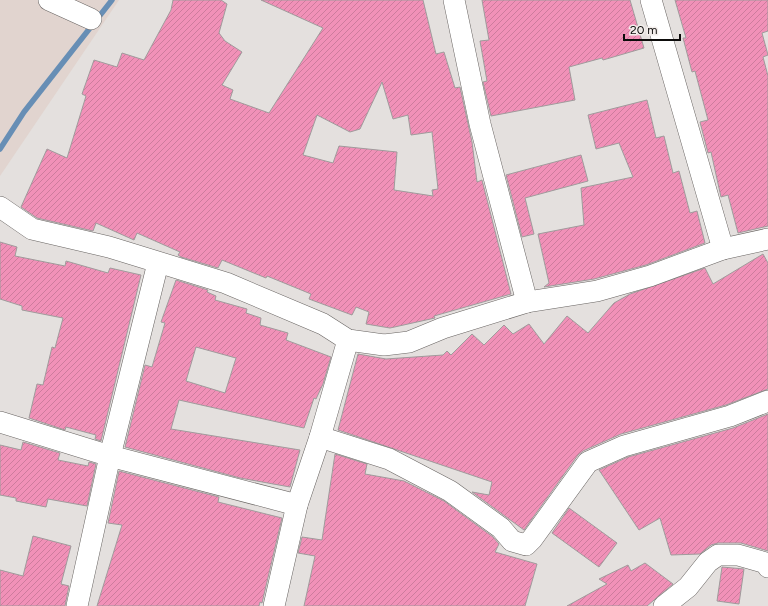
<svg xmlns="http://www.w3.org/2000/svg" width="768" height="606" viewBox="0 0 768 606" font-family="Figtree,sans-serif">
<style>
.built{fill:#e1d4cf}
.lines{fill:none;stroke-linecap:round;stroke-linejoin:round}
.stream{stroke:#678eb5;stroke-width:5.5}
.building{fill:url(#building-hatch);stroke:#a09b9c;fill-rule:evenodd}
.street-casing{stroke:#686462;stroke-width:22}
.street{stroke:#fff;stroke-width:21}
</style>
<defs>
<pattern id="building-hatch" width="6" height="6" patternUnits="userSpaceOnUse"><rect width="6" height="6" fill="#f191b8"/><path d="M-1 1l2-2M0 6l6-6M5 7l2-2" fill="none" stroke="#cd7c9d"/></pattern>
</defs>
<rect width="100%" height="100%" fill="#e4e0de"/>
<polygon class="built" points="0,0 119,0 0,176"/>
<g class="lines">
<polyline class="stream" points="0,149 24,112 112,0"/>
</g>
<g class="building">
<path d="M173,0H221L227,4L219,33L225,41L242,52L222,85L233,90L230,99L269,113L323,28L261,0H423L436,54L444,52L455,88L460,87L472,142L477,182L482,180L511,294L434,316L435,318L390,328L366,324L369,312L356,307L352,315L309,299L311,294L267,276L266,278L222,260L218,268L181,257L178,255L180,252L137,233L134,240L96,223L93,231L37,218L21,207L47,149L67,158L86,96L82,94L94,60L117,67L122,53L144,60L171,10ZM382,82L393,119L408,115L411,135L432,132L438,189L432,190L433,196L394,190L397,152L339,146L333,163L303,155L317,115L350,132L360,129Z"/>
<polygon points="482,0 630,0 644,48 603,60 602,58 569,67 575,100 491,116 483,82 487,81 480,41 489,40"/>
<polygon points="675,0 768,0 768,31 762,33 768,55 763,57 768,76 768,226 738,233 728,195 721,197 711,152 708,153 700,122 708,120 695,71 692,72 683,38 686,38"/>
<polygon points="647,100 656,138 664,136 673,173 679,171 690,213 697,211 705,243 646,265 594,279 544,287 549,283 538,234 584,225 581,188 633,177 619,143 596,149 588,115"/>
<polygon points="581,155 588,181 525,198 534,234 522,237 506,175"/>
<polygon points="0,242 17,247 15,256 65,266 66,261 108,273 110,268 141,275 101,441 95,439 96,435 66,427 65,430 29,418 37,384 43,385 52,347 55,348 63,318 22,310 22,306 0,299"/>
<polygon points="763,254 768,263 768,389 726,405 621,434 583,451 578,455 524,530 472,492 489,495 492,482 338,430 358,354 386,359 443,355 447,351 451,355 472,334 484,345 504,325 513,334 529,324 544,344 567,316 588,333 614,303 630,294 705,268 713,284"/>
<path d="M176,280L208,290L207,292L216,296L215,300L247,309L246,313L261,318L260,325L288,333L286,340L331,357L323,384L316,399L314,398L304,428L179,400L171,429L300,450L290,487L240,478L125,447L145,365L152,367L165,323L161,322ZM196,347L236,358L225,393L186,381Z"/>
<polygon points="768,414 768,551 741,543 718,543 711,545 700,554 671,555 660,518 639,530 599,470 628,457 733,428"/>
<polygon points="23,442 60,453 58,460 88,466 89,462 96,464 87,506 48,499 46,507 16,501 16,498 0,495 0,445 21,450"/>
<polygon points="335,454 367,464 365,474 404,481 444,501 493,537 499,544 495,552 537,564 525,606 304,606 315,556 298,553 302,537 322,540"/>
<polygon points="119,471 219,497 218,502 282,518 262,603 260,602 259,606 97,606 122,525 108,523"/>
<polygon points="569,508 617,543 599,567 552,533"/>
<polygon points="33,536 71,546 61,584 69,586 65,606 0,606 0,570 23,576"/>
<polygon points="645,563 673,584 647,606 567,606 607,584 599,579 628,565 631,571"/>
<polygon points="722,567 744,569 739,604 717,601"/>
</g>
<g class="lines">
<g class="street-casing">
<g id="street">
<polyline points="49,0 91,19"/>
<polyline points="454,0 480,124 527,302"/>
<polyline points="651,0 723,249"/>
<polyline points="0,207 32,229 109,247 226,283 323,324 348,340 384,345 409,342 443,328 527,302 597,291 650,276 723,249 768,239"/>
<polyline points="0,422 110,456 297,505"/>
<polyline points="320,437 389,459 450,491 501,528 512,541 526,545 532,539 588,462 624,446 730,416 768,401"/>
<polyline points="77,606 110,456 158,263"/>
<polyline points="274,606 297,505 320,437 348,340"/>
<polyline points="664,606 688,587 708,562 718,555 738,555 766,563 768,567"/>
</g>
</g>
<use href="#street" class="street"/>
</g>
<path d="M624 34v6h56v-6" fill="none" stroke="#0d0c0b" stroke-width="2"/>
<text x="630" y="34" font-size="12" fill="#0d0c0b" stroke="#f2edeb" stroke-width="3" paint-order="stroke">20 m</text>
</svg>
